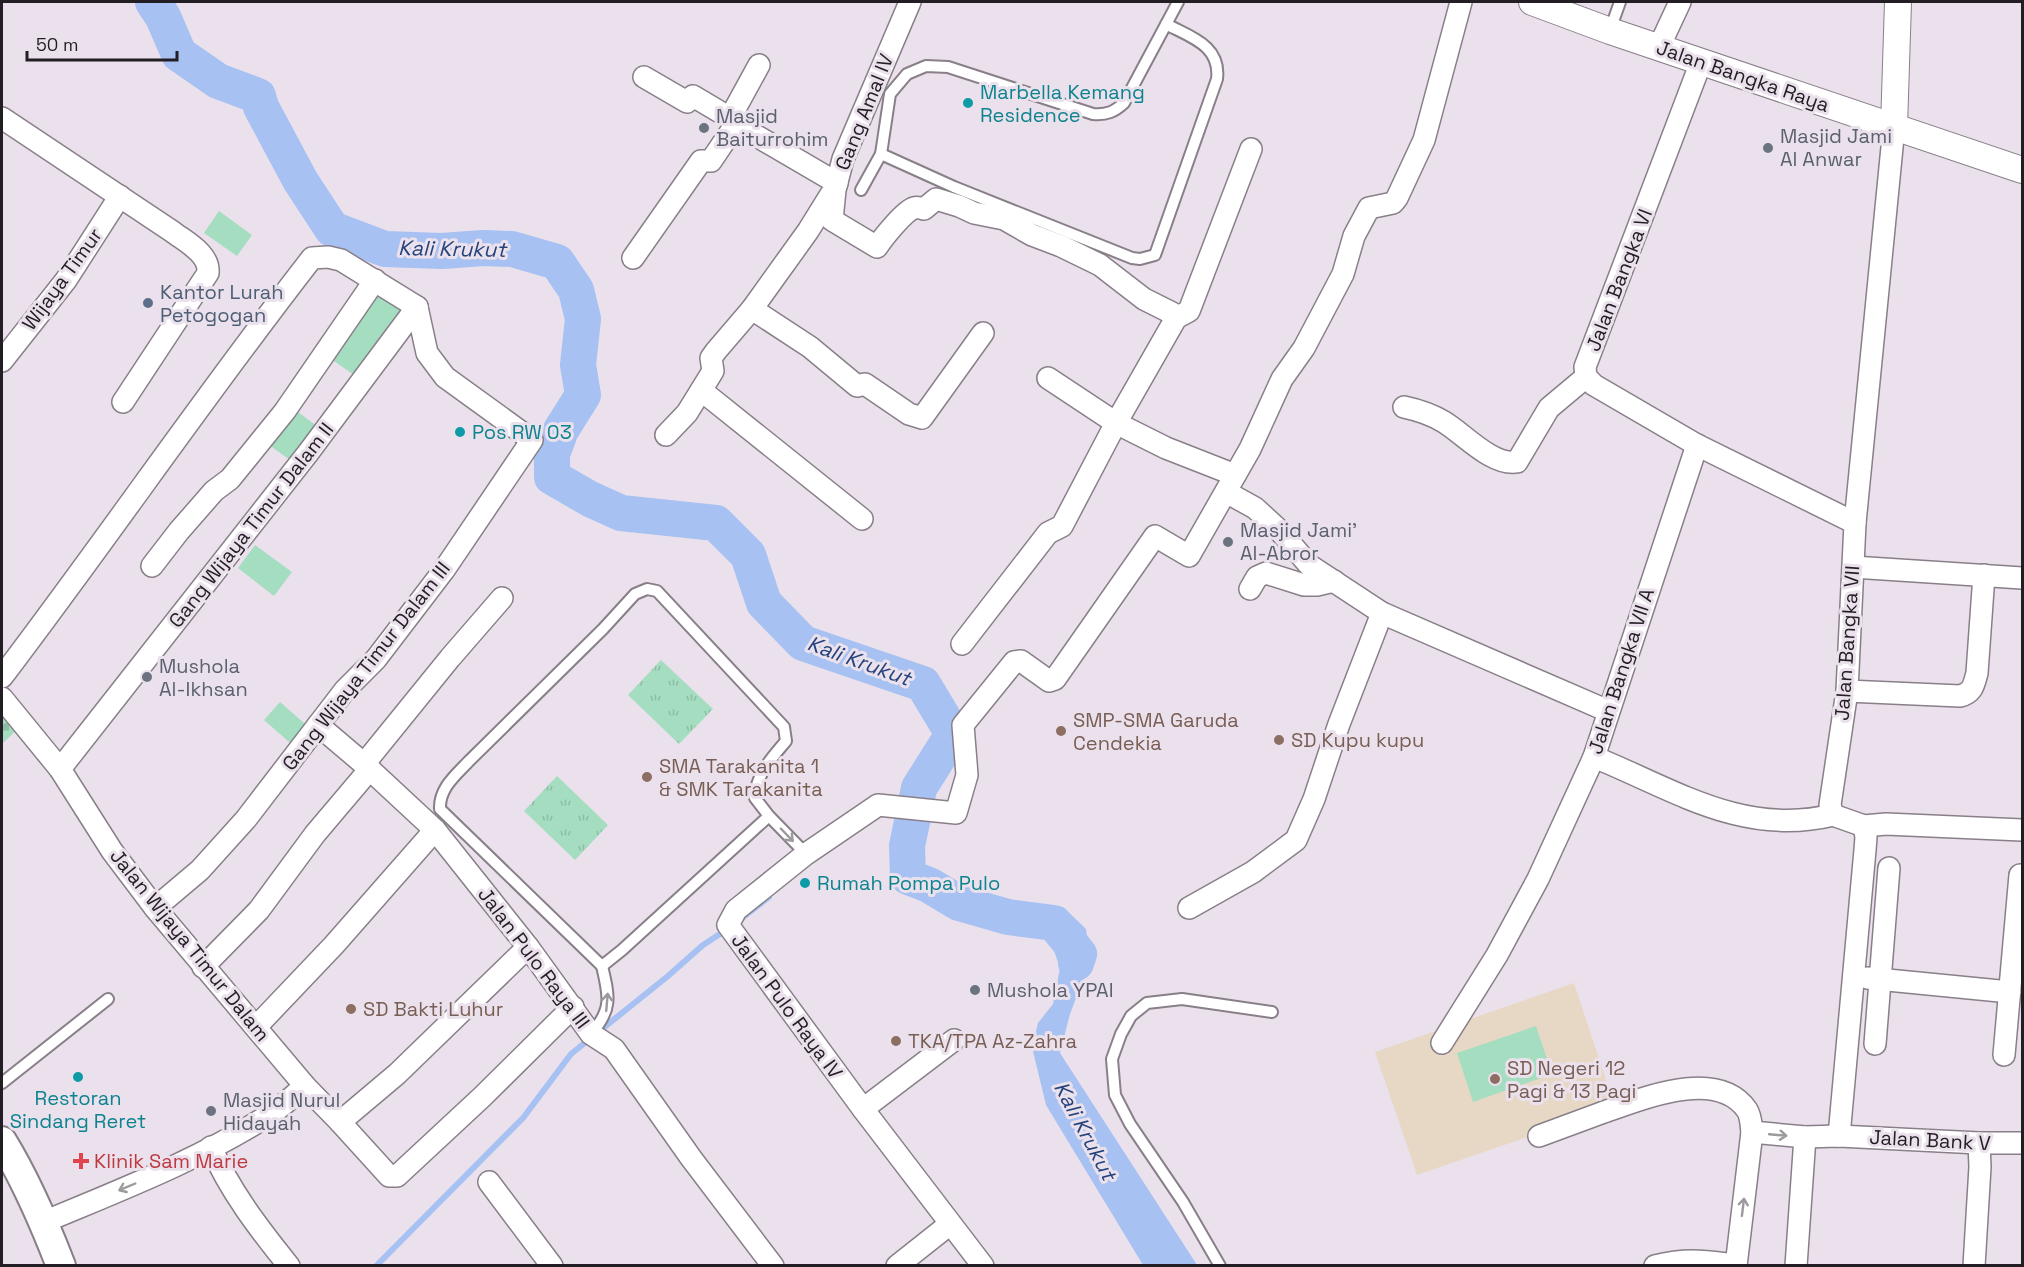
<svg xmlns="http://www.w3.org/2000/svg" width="2024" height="1267" viewBox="0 0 2024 1267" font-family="'Space Grotesk',sans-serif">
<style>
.education{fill:#e7d8c6}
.grass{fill:url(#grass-tufts)}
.cemetery{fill:url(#cemetery-stones)}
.pitch{fill:#a4ddc0}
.water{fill:#a6c1f2}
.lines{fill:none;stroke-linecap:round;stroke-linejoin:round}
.stream{stroke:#a6c1f2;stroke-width:6}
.river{stroke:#a6c1f2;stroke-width:36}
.service-casing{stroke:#887f89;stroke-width:14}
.minor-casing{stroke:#887f89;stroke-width:24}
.tertiary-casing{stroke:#887f89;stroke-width:28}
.secondary-casing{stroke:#887f89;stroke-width:32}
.service{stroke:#fff;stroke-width:10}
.minor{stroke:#fff;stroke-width:21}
.tertiary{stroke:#fff;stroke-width:26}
.secondary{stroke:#fff;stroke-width:28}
.oneway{stroke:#9c9a9c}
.culture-dot{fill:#0f9aa8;stroke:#ebe1ec;stroke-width:2}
.worship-dot{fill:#6b7280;stroke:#ebe1ec;stroke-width:2}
.service-dot{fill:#5c6f8a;stroke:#ebe1ec;stroke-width:2}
.education-dot{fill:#8d6e63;stroke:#ebe1ec;stroke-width:2}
.health-dot{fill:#e0444e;stroke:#ebe1ec;stroke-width:2}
.labels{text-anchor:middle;stroke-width:6;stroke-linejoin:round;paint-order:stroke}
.street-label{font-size:20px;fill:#221e23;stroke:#ebe1ec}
.culture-label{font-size:20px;fill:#0d838f;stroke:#ebe1ec;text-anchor:start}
.worship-label{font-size:20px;fill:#5b616d;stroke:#ebe1ec;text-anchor:start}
.service-label{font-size:20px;fill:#4e5e75;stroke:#ebe1ec;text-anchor:start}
.education-label{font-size:20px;fill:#785e54;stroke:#ebe1ec;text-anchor:start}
.health-label{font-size:20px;fill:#be3a42;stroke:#ebe1ec;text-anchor:start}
.water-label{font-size:21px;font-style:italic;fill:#24427c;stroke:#ebe1ec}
</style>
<defs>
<pattern id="grass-tufts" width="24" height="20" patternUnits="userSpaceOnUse" patternTransform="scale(1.5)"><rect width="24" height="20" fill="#a4ddc0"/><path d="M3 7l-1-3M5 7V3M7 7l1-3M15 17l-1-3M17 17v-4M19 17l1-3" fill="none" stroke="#8dbda5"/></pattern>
<pattern id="cemetery-stones" width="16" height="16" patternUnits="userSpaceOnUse" patternTransform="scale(1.5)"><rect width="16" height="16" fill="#a4ddc0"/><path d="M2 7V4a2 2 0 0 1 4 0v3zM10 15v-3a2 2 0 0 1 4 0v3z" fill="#8dbda5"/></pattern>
</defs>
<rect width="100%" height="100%" fill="#ebe1ec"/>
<polygon class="education" points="1574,983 1615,1107 1417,1175 1375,1052"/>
<g class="grass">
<polygon points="661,660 713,709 679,744 628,695"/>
<polygon points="557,776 608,825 575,860 524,811"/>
</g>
<polygon class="cemetery" points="2,701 20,727 2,744"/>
<g class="pitch">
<polygon points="219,211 252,235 237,256 204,233"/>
<polygon points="377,286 409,309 360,379 328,357"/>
<polygon points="294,409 318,427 293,462 269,445"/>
<polygon points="255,545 292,572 274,596 238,568"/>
<polygon points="280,702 313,731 297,749 264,720"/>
<polygon points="1536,1026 1552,1074 1473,1102 1457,1053"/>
</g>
<polygon class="water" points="1063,907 1086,929 1090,961 1070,1014 1060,1053 1197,1265 1143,1265 1046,1105 1032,1047 1038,1023 1053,1004 1060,968 1052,945 1054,923"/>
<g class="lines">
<g class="stream">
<polyline points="737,922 769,897"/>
<polyline points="376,1266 523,1118 571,1054 668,976 703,945 726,930"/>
</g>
<polyline class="river" points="153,2 163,17 179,54 218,81 258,96 261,107 300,180 332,229 385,249 442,251 483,248 512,249 557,262 576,290 583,319 578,365 583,395 561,430 552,454 552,477 590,499 621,513 716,523 748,555 764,603 803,643 923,684 953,734 919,788 907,846 908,877 929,885 959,903 1008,917 1054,923 1079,954 1076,963"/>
<g class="service-casing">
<g id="service">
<path d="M1166,24C1190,37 1221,45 1217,79L1155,255L1140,259L1132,258L954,187L881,154L890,94L907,74L926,66L948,67L1093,114C1107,115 1114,112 1124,103L1178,2"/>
<polyline points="1610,30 1620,2"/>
<polyline points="861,190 881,154"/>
<path d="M769,816L622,950L602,966L440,809C439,788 456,775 469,761L603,629L635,594L647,589L657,591L784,727L786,741C771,759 756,774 755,798L769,816L806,854"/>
<path d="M591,1034C613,1009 609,996 602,966"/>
<polyline points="2,1083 108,999"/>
<polyline points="1220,1266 1183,1202 1130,1124 1115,1095 1112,1059 1121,1034 1131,1016 1147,1003 1182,999 1272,1012"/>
</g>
</g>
<g class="minor-casing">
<g id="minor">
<path d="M910,2L843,159L835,190L832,220L877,247C882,239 905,210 914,208C917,207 921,208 924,209L936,199L959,206L974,213L1004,219L1032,235L1061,246L1100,265L1144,299L1172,313L1176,318"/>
<polyline points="1659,47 1680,2"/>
<polyline points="1701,62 1585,367 1586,377 1594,385 1697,445 1855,523"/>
<polyline points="644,77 687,102 693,96 730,118 759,65"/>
<path d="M2,118L173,232C186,242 210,254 208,273L123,402"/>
<polyline points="730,118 736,124 837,183"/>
<polyline points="1894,127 1855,523 1847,691 1830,805 1833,815 1864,826 1886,824 2022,830"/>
<polyline points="633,258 701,161 711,161 736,124"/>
<polyline points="752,309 810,347 857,386 865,384 909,414 922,418 983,333"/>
<polyline points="2,361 66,280 120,196"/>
<polyline points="1048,378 1116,423 1166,448 1235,475"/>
<polyline points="702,391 862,519"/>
<path d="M1404,407C1418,410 1431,414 1444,422C1464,434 1492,466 1517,462L1549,408L1586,377"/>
<polyline points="666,435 687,413 713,371 711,358 716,351 752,309 808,231 831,194"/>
<polyline points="1226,492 1255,508 1279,530 1309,565 1382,613 1608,711"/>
<polyline points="152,566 179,531 214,491 230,479 285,411 375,280"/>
<polyline points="1853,567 2022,578"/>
<polyline points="1250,589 1257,577 1266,573 1304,585 1317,585 1334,581"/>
<polyline points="962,644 1048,533 1062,526 1116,423 1176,318 1189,311 1251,149"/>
<path d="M2,677C107,539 205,395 312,258L328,257L341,260L417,307"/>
<path d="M1847,691L1960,696C1973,693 1974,684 1977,673L1984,575"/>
<polyline points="2,698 60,769 112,851 155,908 305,1086 340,1122 397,1074 528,947"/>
<polyline points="318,725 364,764 435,830 528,947 591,1034 614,1049 691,1158 773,1266"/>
<path d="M1594,757C1673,789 1743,837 1833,815"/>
<polyline points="364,764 450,658 502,598"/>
<polyline points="60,769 308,453 417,307"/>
<polyline points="155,908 200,870 246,819 345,690 376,659 444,570 532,440 445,377 427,353 417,307"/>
<polyline points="1189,908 1253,872 1296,840 1314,799 1339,724 1382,613"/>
<polyline points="203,967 259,910 315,834 370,769"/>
<polyline points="1867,978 2010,992"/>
<polyline points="256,1027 334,945 435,830"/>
<polyline points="1442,1043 1497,955 1538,879 1594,757 1697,445"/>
<polyline points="1875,1044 1889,868"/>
<polyline points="2004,1055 2020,875"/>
<polyline points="863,1109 954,1040"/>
<polyline points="340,1122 389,1176 397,1176 482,1097 573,1007"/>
<polyline points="1752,1132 1805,1137 1839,1136 1979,1143 2022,1143"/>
<path d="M1539,1136C1561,1128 1582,1120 1604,1112C1642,1099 1717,1067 1747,1110C1751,1116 1751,1125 1752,1132L1736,1266"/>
<polyline points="1839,1136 1865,850 1866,837 1864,826"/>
<path d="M211,1147C229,1190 260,1230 289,1266"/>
<polyline points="489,1182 552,1266"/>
<path d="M44,1222C120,1190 199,1160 269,1115C282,1107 293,1096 305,1086"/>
<polyline points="897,1266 950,1224"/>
<polyline points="983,1266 863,1109 728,925 736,910 806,854 878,805 956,813 967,775 963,725 1014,662 1021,661 1049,681 1055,679 1155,536 1189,556 1250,449 1282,379 1304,348 1343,274 1354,236 1369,208 1393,203 1397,198 1424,140 1461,2"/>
<path d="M1655,1266C1687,1258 1703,1261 1736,1265"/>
<polyline points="1796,1266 1805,1137"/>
<polyline points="1974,1266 1980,1167 1979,1143"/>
</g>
</g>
<g class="tertiary-casing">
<g id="tertiary">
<polyline points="1532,2 1610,31 2022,170"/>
<polyline points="1894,127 1898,2"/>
</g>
</g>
<g class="secondary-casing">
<path id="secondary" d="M2,1141C26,1180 44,1222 61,1266"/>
</g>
<use href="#service" class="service"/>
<use href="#minor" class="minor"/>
<use href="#tertiary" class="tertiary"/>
<use href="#secondary" class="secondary"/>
</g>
<defs><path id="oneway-shaft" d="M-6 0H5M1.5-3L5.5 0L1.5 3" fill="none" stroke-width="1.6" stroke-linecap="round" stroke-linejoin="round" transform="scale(1.5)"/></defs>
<g class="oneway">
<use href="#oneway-shaft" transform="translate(787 835) rotate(46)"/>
<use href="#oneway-shaft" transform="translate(607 1002) rotate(-85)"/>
<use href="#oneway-shaft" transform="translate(1778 1135) rotate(5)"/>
<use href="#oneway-shaft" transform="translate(127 1187) rotate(157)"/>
<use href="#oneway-shaft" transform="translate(1743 1207) rotate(-83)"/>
</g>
<g class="culture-dot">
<circle cx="968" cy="103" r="6"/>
<circle cx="460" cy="432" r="6"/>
<circle cx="805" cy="883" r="6"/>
<circle cx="78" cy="1077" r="6"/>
</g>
<g class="worship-dot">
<circle cx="704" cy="128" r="6"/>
<circle cx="1768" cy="148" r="6"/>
<circle cx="1228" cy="542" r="6"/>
<circle cx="147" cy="677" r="6"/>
<circle cx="975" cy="990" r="6"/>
<circle cx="211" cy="1111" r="6"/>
</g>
<circle class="service-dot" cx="148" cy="303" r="6"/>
<g class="education-dot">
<circle cx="1061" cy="731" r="6"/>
<circle cx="1279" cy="740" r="6"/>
<circle cx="647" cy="777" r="6"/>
<circle cx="351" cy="1009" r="6"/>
<circle cx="896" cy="1041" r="6"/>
<circle cx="1495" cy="1079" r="6"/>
</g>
<path class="health-dot" d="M78 1152h6v6h6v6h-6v6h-6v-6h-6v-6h6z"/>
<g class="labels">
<g class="street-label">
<text transform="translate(1743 76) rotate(19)" y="7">Jalan Bangka Raya</text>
<text transform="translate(864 112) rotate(-68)" y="7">Gang Amal IV</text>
<text transform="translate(62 279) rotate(-54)" y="7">Wijaya Timur</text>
<text transform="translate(1619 280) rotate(-69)" y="7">Jalan Bangka VI</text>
<text transform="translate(251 525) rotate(-52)" y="7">Gang Wijaya Timur Dalam II</text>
<text transform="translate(1847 643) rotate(-86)" y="7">Jalan Bangka VII</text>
<text transform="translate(366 666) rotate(-52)" y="7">Gang Wijaya Timur Dalam III</text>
<text transform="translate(1621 671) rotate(-72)" y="7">Jalan Bangka VII A</text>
<text transform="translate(190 945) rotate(51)" y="7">Jalan Wijaya Timur Dalam</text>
<text transform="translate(534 958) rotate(53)" y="7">Jalan Pulo Raya III</text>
<text transform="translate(787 1006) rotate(54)" y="7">Jalan Pulo Raya IV</text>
<text transform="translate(1930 1140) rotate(3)" y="7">Jalan Bank V</text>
</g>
<g class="culture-label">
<text x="980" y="99">Marbella Kemang<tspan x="980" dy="23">Residence</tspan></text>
<text x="472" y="439">Pos RW 03</text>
<text x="817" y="890">Rumah Pompa Pulo</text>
<text x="78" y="1105" text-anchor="middle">Restoran<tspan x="78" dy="23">Sindang Reret</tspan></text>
</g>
<g class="worship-label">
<text x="716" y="123">Masjid<tspan x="716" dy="23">Baiturrohim</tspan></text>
<text x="1780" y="143">Masjid Jami<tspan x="1780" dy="23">Al Anwar</tspan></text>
<text x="1240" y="537">Masjid Jami'<tspan x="1240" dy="23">Al-Abror</tspan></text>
<text x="159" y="673">Mushola<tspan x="159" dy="23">Al-Ikhsan</tspan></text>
<text x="987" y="997">Mushola YPAI</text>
<text x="223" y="1107">Masjid Nurul<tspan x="223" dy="23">Hidayah</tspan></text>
</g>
<g class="service-label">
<text x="160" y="299">Kantor Lurah<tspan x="160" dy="23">Petogogan</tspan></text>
</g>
<g class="education-label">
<text x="1073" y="727">SMP-SMA Garuda<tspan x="1073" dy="23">Cendekia</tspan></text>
<text x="1291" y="747">SD Kupu kupu</text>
<text x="659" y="773">SMA Tarakanita 1<tspan x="659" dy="23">&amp; SMK Tarakanita</tspan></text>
<text x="363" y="1016">SD Bakti Luhur</text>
<text x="908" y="1048">TKA/TPA Az-Zahra</text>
<text x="1507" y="1075">SD Negeri 12<tspan x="1507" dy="23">Pagi &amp; 13 Pagi</tspan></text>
</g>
<g class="health-label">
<text x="94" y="1168">Klinik Sam Marie</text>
</g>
<g class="water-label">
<text transform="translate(452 249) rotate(1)" y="7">Kali Krukut</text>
<text transform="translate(859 661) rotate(20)" y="7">Kali Krukut</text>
<text transform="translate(1085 1131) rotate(62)" y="7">Kali Krukut</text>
</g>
</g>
<rect width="2024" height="1267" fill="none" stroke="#221e23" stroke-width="6"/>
<path d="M27 51v9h150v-9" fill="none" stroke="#221e23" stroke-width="3"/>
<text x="36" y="51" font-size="18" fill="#221e23" stroke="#ebe1ec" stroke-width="4.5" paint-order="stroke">50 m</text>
</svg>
